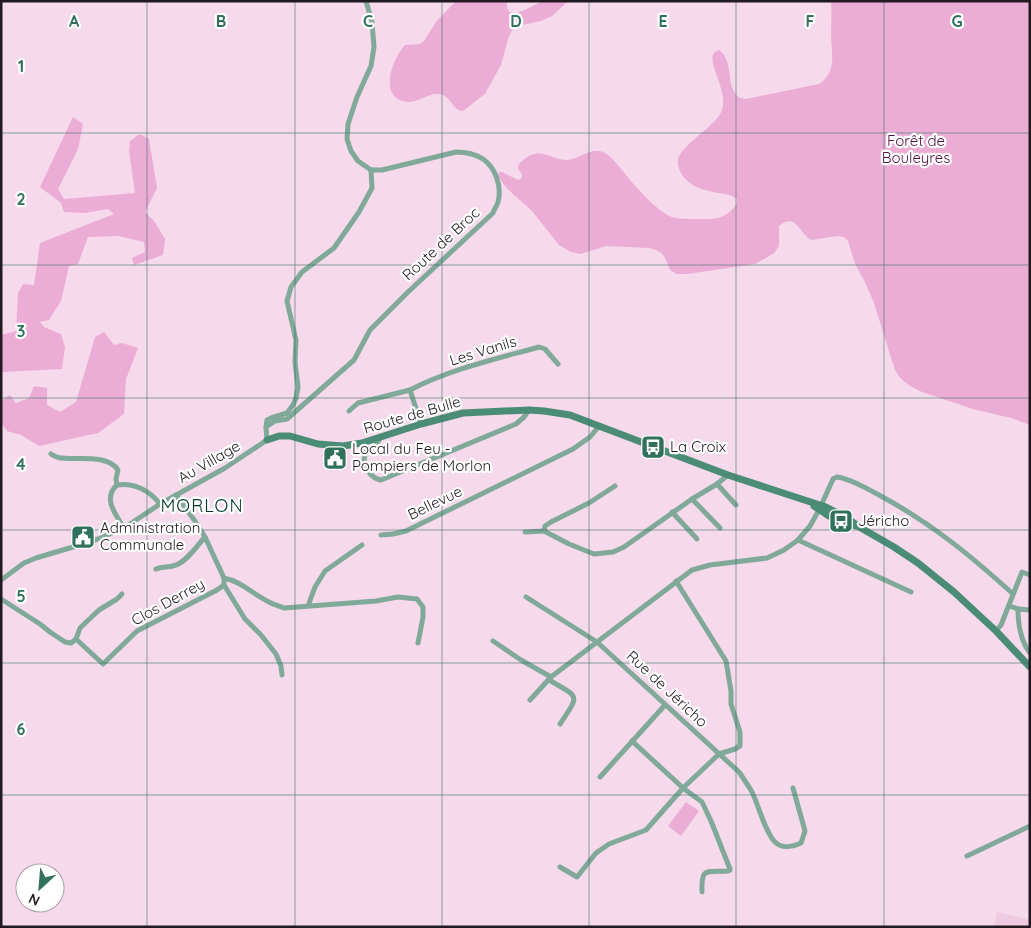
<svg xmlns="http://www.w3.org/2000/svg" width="1031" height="928" viewBox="0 0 1031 928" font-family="Quicksand,sans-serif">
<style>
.built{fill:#efcbe2}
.green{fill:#ebadd6}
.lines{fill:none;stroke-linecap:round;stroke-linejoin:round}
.street{stroke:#80a99a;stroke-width:5}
.secondary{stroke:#4b8c77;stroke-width:7}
.grid{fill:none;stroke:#31705d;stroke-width:1;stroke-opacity:0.55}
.labels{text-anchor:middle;stroke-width:4.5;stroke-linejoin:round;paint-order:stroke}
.park-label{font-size:15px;fill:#510f41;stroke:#fff}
.street-label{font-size:15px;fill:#231920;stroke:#fff}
.poi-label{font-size:15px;fill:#231920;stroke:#fff;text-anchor:start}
.quarter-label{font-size:18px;letter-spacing:1px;fill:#00382a;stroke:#fff}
.grid-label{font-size:16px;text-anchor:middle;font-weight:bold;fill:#31705d;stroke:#fff;stroke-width:4.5;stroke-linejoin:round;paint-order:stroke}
</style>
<rect width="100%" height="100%" fill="#f6d9eb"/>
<polygon class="built" points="997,912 1030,920 1030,927 994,927"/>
<g class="green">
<path d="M456,1H507C504,27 535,3 544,1C551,0 560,1 568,1L552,16L541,21L522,25L516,27L512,30L508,39L501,65L485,94L463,111C451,110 452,95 438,94C429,93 419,102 408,102C377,99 392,59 405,45L420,44L424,41L436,22Z"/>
<path d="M831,1H1030V425L1011,418L973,409L922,392L910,386L901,379L896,372L892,361L874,303L864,280L855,264L848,241L844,237L838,236L811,240C799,233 796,212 779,226V246L774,253L766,258L755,264L687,274H677L670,270C665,257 664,251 649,248L606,246L581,254L571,252L559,245C550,234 541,222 532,211C521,200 503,189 498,174L500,172H502L518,180L521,179L522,174C518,169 516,166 521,162C539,144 550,160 567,160C580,160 589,147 603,152C611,156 617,164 622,170C633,184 656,211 672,217C679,219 687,219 694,219C703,219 713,220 721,217C728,215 738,206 737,199C732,195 726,194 719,193C701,190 683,185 678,165C673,148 716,128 722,110C728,92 709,66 713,55C714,52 716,51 719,50C735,61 724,87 740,98L746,99L819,84C838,72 831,51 831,33C831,22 832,12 831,1Z"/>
<polygon points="73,117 83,124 78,149 58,189 64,199 135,193 129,151 130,141 140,134 149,139 157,188 145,212 154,221 165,239 163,255 134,265 132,258 145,252 144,242 118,236 88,237 78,264 69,266 61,301 49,320 40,322 44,327 61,334 65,347 62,369 3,372 1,371 1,335 16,331 18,293 23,284 34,285 40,243 114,214 108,209 85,213 64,212 61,203 40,187"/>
<polygon points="104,332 114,345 122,343 138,348 126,379 124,414 98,433 39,446 21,435 7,431 1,423 1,401 10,395 16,403 29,398 34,386 47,388 47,405 60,412 76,402 95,337"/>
<polygon points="686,802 699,811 681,836 668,826"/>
</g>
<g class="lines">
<g class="street">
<polyline points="349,411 358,403 410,390"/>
<path d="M421,424L410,390C450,369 496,359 539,347L545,349L558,364"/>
<polyline points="266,427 267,420 271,418 287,413 293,405 296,398 298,387 295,362 296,340 287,301 291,287 302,272 334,248 359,212 372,188 371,170"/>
<path d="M381,437L376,445L366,452C365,455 364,458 364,461C365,470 373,479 381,480L516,424L524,417L529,410"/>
<path d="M51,454C54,456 58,458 62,458C78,460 108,454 118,470L116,479L117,485"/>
<polyline points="717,484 736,505"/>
<polyline points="615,486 589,503 551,522 545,526 544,531 569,544 594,554 613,552 624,547 692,499 717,484 728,475"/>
<path d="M176,495L195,521L205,537L224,578C241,581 254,595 269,602C274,605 279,606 284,608L376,601L398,597L417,599L423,607V617L418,643"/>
<polyline points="692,499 720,528"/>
<polyline points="672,512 697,539"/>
<path d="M124,528C116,515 102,498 117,485C134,482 150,491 160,504"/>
<polyline points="525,532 544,531"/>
<polyline points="381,535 393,534 406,531 573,449 590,437 599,426"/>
<polyline points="798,540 911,592"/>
<path d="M156,569C163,566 169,568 176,565C186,562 198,545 205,537"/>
<path d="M1,580L24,563L36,558L93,541L124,528L160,504L225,468L267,440L266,427L275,421L287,419L354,360L370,330L408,292L493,213C494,209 497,206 498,202C502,187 496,168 483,159C475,154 465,152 456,152L382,170H371L358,161L351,151L347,139L348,124L357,97L371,66L374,47L372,22L366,1"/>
<path d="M676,581L726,661L731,691V704L740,732V746L735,749L719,754L683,788L702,802L711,821L730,869V870L728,871C706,872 701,867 702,892"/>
<polyline points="224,585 245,619 261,635 276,654 281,666 282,675"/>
<path d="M526,597L597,642L739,772C743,778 748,785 752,792C758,804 766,834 775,842C782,849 793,847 801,843L805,831L793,788"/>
<polyline points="1,599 40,624 50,632 65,642 71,643 76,639 103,664 137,631 217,590 224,585 224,578"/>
<polyline points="308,606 315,587 325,571 362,545"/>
<polyline points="1009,606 1018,609 1030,610"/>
<path d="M1018,609C1018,625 1020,640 1030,653"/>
<polyline points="996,631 1001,625 1022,572 1030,575"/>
<polyline points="76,639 80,628 99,610 117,599 122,594"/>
<polyline points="493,641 521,660 551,677"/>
<path d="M549,680C580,698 580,694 560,724"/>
<path d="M530,700L551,677L692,570L710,565L767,558L784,550L798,540L810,526L820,508L833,479L837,477C851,479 866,488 879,495C931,523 970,555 1013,594"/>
<polyline points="600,777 665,705"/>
<polyline points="967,856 1030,826"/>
<polyline points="560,867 577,877 596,853 609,844 646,830 683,788 632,741"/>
</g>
<g class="secondary">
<polyline points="267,440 279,436 290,436 318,444 343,446 362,443 421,424 463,413 529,410 544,411 570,415 728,475 826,507 845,517 861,528 894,547 918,563 954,592 996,631 1030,667"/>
<polyline points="814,506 829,516 856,526"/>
</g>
</g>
<path class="grid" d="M147,1V927M295,1V927M442,1V927M589,1V927M736,1V927M884,1V927M1,133H1030M1,265H1030M1,398H1030M1,530H1030M1,663H1030M1,795H1030"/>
<defs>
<g id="bus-square" transform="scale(1.25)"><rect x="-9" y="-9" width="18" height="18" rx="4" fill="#31705d" stroke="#fff"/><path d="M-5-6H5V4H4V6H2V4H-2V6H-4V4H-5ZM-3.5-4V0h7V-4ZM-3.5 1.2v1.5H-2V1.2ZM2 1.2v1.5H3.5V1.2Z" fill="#fff"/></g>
<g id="civic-square" transform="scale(1.25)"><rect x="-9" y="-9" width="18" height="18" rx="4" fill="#31705d" stroke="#fff"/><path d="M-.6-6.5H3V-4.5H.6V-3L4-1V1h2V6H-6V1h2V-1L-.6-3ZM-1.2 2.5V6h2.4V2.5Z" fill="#fff"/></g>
</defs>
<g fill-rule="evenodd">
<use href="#bus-square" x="653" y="447"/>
<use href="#civic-square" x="335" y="458"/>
<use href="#bus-square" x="841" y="521"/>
<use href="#civic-square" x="83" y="537"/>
</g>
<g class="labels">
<g class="park-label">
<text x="916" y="146">Forêt de<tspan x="916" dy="17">Bouleyres</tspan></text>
</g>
<g class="street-label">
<text transform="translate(441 244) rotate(-43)" y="5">Route de Broc</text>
<text transform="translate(483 351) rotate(-17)" y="5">Les Vanils</text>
<text transform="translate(412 415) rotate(-16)" y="5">Route de Bulle</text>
<text transform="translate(209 462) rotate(-30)" y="5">Au Village</text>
<text transform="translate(435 503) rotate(-26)" y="5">Bellevue</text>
<text transform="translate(168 602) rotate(-29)" y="5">Clos Derrey</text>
<text transform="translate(667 689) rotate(43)" y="5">Rue de Jéricho</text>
</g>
<g class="poi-label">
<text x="670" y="452">La Croix</text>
<text x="352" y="454">Local du Feu -<tspan x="352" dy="17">Pompiers de Morlon</tspan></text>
<text x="858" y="526">Jéricho</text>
<text x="100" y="533">Administration<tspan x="100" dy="17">Communale</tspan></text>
</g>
<g class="quarter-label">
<text x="202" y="512">MORLON</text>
</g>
</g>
<g class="grid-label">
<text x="74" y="27">A</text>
<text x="221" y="27">B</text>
<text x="368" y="27">C</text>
<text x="516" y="27">D</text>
<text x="663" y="27">E</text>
<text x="810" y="27">F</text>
<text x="957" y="27">G</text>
<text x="21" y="72">1</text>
<text x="21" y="205">2</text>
<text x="21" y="337">3</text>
<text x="21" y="470">4</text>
<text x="21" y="602">5</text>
<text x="21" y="735">6</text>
</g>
<rect width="1031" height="928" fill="none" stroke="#231920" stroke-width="5"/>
<g transform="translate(40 888) rotate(206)"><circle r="24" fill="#ffffff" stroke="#a7a3a6"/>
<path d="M0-4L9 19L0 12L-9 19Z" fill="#31705d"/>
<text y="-8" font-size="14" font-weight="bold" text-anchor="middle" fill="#231920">N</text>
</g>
</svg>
